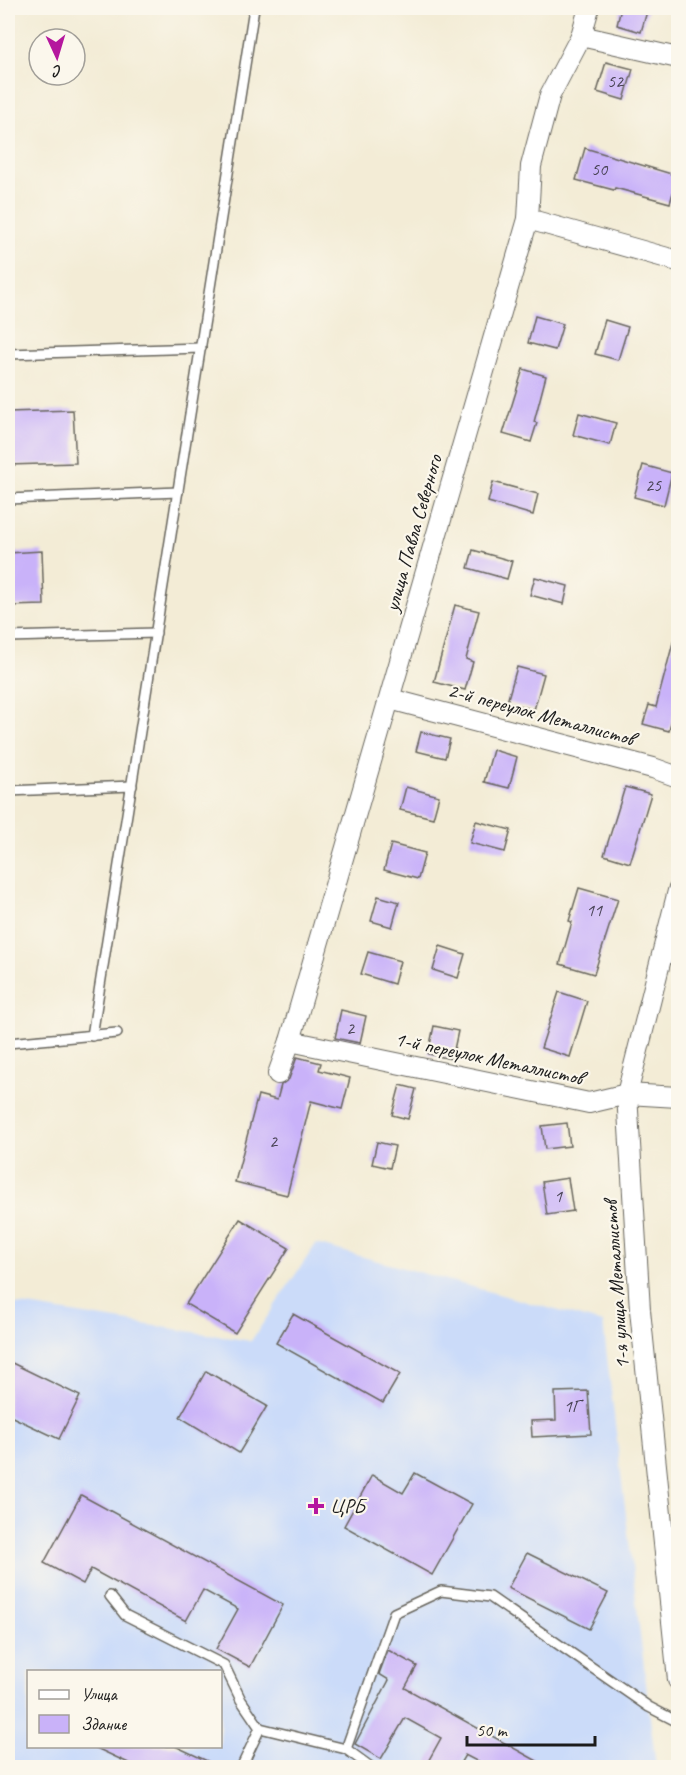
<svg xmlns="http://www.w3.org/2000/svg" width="686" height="1775" viewBox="0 0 686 1775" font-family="Caveat,sans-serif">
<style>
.built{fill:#cbdbf9;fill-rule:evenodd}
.building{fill:#c9b2f9}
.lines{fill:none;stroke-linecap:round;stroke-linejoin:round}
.service-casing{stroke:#67655d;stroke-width:12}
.minor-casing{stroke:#67655d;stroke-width:22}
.service{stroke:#fff;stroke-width:9}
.minor{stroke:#fff;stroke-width:20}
.poi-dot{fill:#b5179e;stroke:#fbf7ec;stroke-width:2}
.labels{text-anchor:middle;stroke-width:4.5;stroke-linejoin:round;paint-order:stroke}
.number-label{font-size:18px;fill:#474253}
.street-label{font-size:21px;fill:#1c1c1c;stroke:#fbf7ec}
.poi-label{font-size:21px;fill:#1c1c1c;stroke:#fbf7ec;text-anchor:start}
</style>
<rect width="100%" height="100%" fill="#fbf7ec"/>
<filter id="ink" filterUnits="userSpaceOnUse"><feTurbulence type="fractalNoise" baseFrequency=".0167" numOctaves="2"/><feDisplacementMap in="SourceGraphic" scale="12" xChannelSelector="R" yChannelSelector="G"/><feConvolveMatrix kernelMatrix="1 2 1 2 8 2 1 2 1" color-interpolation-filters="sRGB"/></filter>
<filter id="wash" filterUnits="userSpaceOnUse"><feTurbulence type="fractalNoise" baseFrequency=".008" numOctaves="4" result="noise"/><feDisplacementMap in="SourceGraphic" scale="24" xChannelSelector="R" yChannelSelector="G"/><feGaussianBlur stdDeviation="1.35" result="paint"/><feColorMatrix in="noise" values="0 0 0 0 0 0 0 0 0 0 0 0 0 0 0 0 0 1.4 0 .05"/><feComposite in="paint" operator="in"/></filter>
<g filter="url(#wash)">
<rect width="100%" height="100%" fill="#f3ecd6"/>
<path class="built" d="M316,1244L603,1323L656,1767H8V1303L251,1341ZM28,1672H220V1746H28Z"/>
<g id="blocks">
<g class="building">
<polygon points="621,8 648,8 641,32 617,25"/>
<polygon points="606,62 633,69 624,100 597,92"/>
<polygon points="585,148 678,176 670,203 615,188 614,190 576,180"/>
<polygon points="535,316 563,324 555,350 528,343"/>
<polygon points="605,320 628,327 618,360 595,354"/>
<polygon points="523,369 546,376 534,422 537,423 531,442 503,434"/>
<polygon points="73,410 76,463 8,465 8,412"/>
<polygon points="579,413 616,423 610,445 573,435"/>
<polygon points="643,465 672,473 664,505 634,497"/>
<polygon points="493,482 538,494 533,515 488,502"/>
<polygon points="473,550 512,561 507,579 468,568"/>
<polygon points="42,551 44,605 8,606 8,553"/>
<polygon points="535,577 568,586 564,604 530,595"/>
<polygon points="455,605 479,611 466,659 473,662 465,690 434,682"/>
<polygon points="674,639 678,640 678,697 669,731 643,724 649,705 656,707"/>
<polygon points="517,667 544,674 534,710 507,702"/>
<polygon points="421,732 450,739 445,758 416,751"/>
<polygon points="493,750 517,757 509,788 484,782"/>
<polygon points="406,787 439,796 433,818 400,810"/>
<polygon points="625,787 651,794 630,863 604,855"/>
<polygon points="476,821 511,830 505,852 470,843"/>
<polygon points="391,844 425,853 418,879 384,870"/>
<polygon points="579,888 618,899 594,974 560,964 572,922 569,921"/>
<polygon points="378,896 399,902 392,927 371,921"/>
<polygon points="440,946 465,954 458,978 433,970"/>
<polygon points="368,952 400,961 394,984 361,974"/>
<polygon points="559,992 587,1001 570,1057 541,1048"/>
<polygon points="341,1010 366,1016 360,1043 335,1038"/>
<polygon points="434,1026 458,1031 452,1059 428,1054"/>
<polygon points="297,1057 321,1063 319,1070 350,1078 342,1109 311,1101 287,1195 235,1182 258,1095 277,1100 281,1085 289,1079"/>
<polygon points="400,1085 416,1089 408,1119 392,1115"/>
<polygon points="567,1123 570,1146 545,1149 542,1126"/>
<polygon points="377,1142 395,1146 390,1168 372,1164"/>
<polygon points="568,1178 573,1211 547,1215 542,1182"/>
<polygon points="240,1219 289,1248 235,1333 186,1304"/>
<polygon points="293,1314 400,1374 383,1403 276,1343"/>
<polygon points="8,1361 80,1396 59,1439 8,1415"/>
<polygon points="206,1371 267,1406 239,1453 180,1417"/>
<polygon points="588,1391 591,1434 532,1437 531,1421 556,1420 555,1392"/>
<polygon points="415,1473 472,1504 432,1575 344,1526 372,1475 403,1493"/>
<polygon points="81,1495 283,1605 250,1667 216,1649 238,1609 203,1590 186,1621 91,1569 83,1584 44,1563"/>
<polygon points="527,1553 608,1593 589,1629 508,1588"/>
<polygon points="388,1650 417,1666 405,1688 548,1767 488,1767 465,1755 458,1767 425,1767 441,1738 405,1718 381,1759 355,1744 389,1680 379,1674"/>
<polygon points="92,1746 175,1746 220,1767 137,1767"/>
</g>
</g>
</g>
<g filter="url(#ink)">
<use href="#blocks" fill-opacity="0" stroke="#67655d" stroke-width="1.5"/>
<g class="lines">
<g class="service-casing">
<g id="service">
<polyline points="8,354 201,348"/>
<polyline points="8,499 178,492"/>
<polyline points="8,637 156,633"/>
<polyline points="8,791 132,786"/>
<polyline points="92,1036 254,8"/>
<polyline points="8,1043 117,1033"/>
<polyline points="110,1596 125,1615 224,1665 241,1700 260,1728 346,1749 372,1768"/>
<polyline points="346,1749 394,1613 441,1591 490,1597 649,1707 678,1722"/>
<polyline points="241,1768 260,1728"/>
</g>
</g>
<g class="minor-casing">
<g id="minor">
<polyline points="581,36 678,58"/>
<polyline points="528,219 678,261"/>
<polyline points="390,699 653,768 678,777"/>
<polyline points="678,891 627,1094 640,1310 678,1680"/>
<polyline points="290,1041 589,1103 627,1094 678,1097"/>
<polyline points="278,1074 290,1041 528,219 531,166 550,95 581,36 589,8"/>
</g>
</g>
<use href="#service" class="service"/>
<use href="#minor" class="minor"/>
</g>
</g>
<path class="poi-dot" d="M313 1497h6v6h6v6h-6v6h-6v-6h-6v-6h6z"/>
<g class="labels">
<g class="number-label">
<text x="615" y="87">52</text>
<text x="599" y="175">50</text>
<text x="653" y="491">25</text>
<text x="594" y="916">11</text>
<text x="350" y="1034">2</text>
<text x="273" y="1147">2</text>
<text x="558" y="1202">1</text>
<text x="572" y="1412">1Г</text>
</g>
<g class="street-label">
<text transform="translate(413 533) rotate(-74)" y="7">улица Павла Северного</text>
<text transform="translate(541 714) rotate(15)" y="7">2-й переулок Металлистов</text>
<text transform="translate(489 1058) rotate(12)" y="7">1-й переулок Металлистов</text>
<text transform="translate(616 1285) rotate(-94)" y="7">1-я улица Металлистов</text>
</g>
<g class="poi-label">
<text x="330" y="1513">ЦРБ</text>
</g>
</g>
<rect width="686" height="1775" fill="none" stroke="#fbf7ec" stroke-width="30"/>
<rect x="27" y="1670" width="195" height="78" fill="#fbf7ec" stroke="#a29f99" stroke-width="1.5"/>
<rect x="39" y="1690" width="30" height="9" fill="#ffffff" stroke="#a29f99" stroke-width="1.5"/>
<text x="81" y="1700" font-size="18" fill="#1c1c1c">Улица</text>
<rect x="39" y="1715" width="30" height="18" fill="#c9b2f9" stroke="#a29f99" stroke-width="1.5"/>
<text x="81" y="1730" font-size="18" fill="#1c1c1c">Здание</text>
<g transform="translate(57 57) rotate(176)"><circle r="28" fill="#fbf7ec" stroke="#a29f99" stroke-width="1.5"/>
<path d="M0-4.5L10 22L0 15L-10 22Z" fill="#b5179e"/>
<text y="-9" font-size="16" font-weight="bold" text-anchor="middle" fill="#1c1c1c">С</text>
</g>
<path d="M467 1736v9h128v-9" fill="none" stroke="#1c1c1c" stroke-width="3"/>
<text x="476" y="1736" font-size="18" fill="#1c1c1c" stroke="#fbf7ec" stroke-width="4.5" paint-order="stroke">50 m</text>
</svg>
